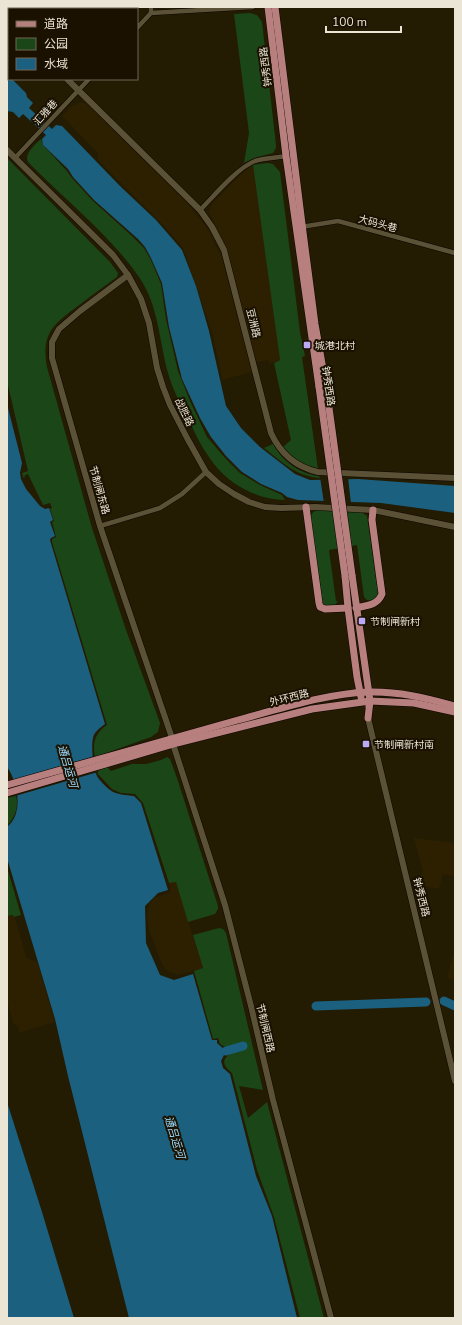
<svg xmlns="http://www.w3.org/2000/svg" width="462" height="1325" viewBox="0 0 462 1325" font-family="'Nunito Sans','Noto Sans SC',sans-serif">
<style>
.built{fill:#2c2000}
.green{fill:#1b4617}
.water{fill:#1b607f}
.pier{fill:#231b02}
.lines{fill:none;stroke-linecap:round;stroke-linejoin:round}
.river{stroke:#1b607f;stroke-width:9}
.street-casing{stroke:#0d0500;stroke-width:5.5}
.secondary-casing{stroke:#0d0500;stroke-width:7}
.primary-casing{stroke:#0d0500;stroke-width:8}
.street{stroke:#5b5137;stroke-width:4.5}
.secondary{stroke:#5b5137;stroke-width:6}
.primary{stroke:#b77f7e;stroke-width:7}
.primary-bridge-casing{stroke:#0d0500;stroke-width:8;stroke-linecap:butt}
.primary-bridge{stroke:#b77f7e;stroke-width:7}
.poi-dot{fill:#baaaf7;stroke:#1a1100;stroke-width:1.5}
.labels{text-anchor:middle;stroke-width:4;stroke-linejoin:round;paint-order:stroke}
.street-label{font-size:10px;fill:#ebe5d6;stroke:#1a1100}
.poi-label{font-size:10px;fill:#ebe5d6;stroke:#1a1100;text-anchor:start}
.water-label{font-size:11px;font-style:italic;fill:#9cdbfe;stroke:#1a1100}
</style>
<rect width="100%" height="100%" fill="#231b02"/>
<g class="built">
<polygon points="80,102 84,103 88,105 189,205 207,228 222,258 252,372 222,380 213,335 183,248 163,225 98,160 98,153 62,116 73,105"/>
<polygon points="253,165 268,264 280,360 269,364 268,360 255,363 229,256 209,212 211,206 213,203 241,174"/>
<polygon points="414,838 455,843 455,876 443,874 439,889 428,887 417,882 414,883 413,877 416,878 420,876 423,872"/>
<polygon points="176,882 203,968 178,975 170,972 165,969 161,962 149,930 147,915 150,903 154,898 171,892 169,883"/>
<polygon points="14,915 27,958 34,961 37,961 55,1022 19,1033 18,1027 13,1023 7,1001 7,917"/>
<polygon points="455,949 455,980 447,978"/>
</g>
<g class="green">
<polygon points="250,13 257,15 262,22 276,145 276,148 273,153 254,158 244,163 249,133 234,14"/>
<path d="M41,139L43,145L66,170L72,178L93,201L132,236L144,248L151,260L161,284L166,319L178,371L190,401L207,437L225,458L240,473L260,485L282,495L285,500C255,500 225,482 209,457C200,445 194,430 187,417C180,403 172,388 168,373C159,341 159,306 139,277C110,235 64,199 28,162C24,153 35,145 41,139Z"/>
<path d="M7,158L110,262L118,273L117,277L113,280C101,289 89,297 78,306C53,324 41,334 47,367L92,528L125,627L160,723L158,732L151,737L95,757C92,743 95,733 107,725L52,542V539L56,537L52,522L54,521L50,509L52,508L50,503L43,505L28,474L25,475L24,479L22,473L28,471L7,381Z"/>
<path d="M268,163L273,164L280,172L300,332L305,356L302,357L318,469C304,468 292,458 283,447L291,440L274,363L280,360L253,165Z"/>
<path d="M273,444C282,461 300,474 319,476L320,478C295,476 282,462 264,448Z"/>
<polygon points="321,509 361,512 367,516 378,593 378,595 372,601 367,600 364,597 357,545 329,550 336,601 338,601 335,605 330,607 323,604 310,518 313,512"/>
<polygon points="167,757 170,759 177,778 218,906 218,909 215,914 188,922 176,882 169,883 143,803 135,794 121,793 112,789 98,774 97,771 107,767 111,771 132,764 146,764 161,760"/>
<path d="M16,796C19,805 15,819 7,825V798Z"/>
<polygon points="7,867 21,915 14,917 13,915 8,916 7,914"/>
<path d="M219,928L223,929L226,933L263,1090L239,1086L248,1118L267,1102L324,1318H300L274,1217L257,1170L232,1073C214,1058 231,1053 245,1048V1045L225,1047L220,1044L218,1038L213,1039L194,971L203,968L193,935Z"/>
</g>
<g class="water">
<polygon points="7,73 9,79 12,79 26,93 27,97 33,103 29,108 52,129 56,125 62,126 120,186 156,220 182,250 196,286 209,331 226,406 241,428 260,447 295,474 310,480 358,479 455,486 455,513 381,503 298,500 287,497 282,493 261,484 242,472 226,456 211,437 200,418 182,379 169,327 162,283 151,258 145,247 138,239 94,200 73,177 68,169 43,145 42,139 46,135 23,114 19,118 13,112 7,111"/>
<path d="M7,404L22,463L20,473L21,479L26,489L40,506L45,509L49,508L53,520L50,522L55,536L51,538L50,540L105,724C100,728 94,732 93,738C91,746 93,769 97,776C100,781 106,787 110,790C117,795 126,795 134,796L141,803L168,890L158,893L145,906L146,943L160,975L174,980L193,974L212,1040H217V1043L226,1051L221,1061L223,1068L230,1074L256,1176L272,1216L297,1318H129L68,1076L55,1019L7,858V827C24,814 18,782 7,767Z"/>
<polygon points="7,1102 42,1212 74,1318 7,1318"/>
</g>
<g class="pier">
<polygon points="320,477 348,477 351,504 324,503"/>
<polygon points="95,756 98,772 15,796 12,780"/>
</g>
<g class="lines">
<g class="river">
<polyline points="444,1001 455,1006"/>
<polyline points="316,1006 426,1002"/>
<polyline points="226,1051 243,1046"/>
</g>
<g class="street-casing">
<g id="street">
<polyline points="151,7 151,13"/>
<polyline points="137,28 151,13 253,7"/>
<polyline points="15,158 89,79"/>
<path d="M200,210C214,196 237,168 255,161C264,158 276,158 286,156"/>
<polyline points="301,227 338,221 455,253"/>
<polyline points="100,526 160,508 182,494 206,472"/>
</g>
</g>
<g class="secondary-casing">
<g id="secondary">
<polyline points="7,21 9,23"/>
<path d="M67,79L200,210L212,227L224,250L271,433C281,455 296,467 318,472L455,478"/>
<polyline points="7,150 113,255 128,275 141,299 149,323 157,368 163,387 170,405 187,438 206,472 219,484 234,494 249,502 265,507 281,508 315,507 373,510 455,527"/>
<polyline points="128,275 80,311 59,329 52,342 52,358 100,526 172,738"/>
<polyline points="368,718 455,1081"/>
<polyline points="173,744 225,905 251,1006 273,1100 331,1318"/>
</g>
</g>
<g class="primary-casing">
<g id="primary">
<polyline points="268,7 286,156 319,387"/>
<polyline points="275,7 303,232 315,324 326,386"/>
<polyline points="306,507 319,603 320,607 325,609 348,608"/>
<polyline points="352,575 370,701 368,718"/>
<polyline points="345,576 348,608 357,677 361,697"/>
<path d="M356,608C367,605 377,606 382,594L372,520L373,510"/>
<polyline points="369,706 370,701 414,703 455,712"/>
<path d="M7,785C84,764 161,741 238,720C280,709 324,694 368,692C398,691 426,698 455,706"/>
<polyline points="7,793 177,743 312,709 370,701"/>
</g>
</g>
<use href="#street" class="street"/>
<use href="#secondary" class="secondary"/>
<use href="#primary" class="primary"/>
<g class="primary-bridge-casing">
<g id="primary-bridge">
<polyline points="326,386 352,575"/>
<polyline points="319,387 345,576"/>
</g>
</g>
<use href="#primary-bridge" class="primary-bridge"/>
</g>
<g class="poi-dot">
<rect x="303" y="341" width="8" height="8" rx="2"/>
<rect x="358" y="617" width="8" height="8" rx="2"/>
<rect x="362" y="740" width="8" height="8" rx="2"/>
</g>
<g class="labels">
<g class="street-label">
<text transform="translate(265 67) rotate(-97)" y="4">钟秀西路</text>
<text transform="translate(45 112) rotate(-47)" y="4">汇雅巷</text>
<text transform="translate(378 223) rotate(15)" y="4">大码头巷</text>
<text transform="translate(254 323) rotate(76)" y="4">豆洲路</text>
<text transform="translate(329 386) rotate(82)" y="4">钟秀西路</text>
<text transform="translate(185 412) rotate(64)" y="4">战胜路</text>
<text transform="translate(100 490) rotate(74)" y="4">节制闸东路</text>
<text transform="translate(289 697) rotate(-14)" y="4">外环西路</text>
<text transform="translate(422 897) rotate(76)" y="4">钟秀西路</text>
<text transform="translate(266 1028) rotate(77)" y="4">节制闸西路</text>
</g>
<g class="poi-label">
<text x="315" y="349">城港北村</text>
<text x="370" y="625">节制闸新村</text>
<text x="374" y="748">节制闸新村南</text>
</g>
<g class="water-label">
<text transform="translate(68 766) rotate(74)" y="4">通吕运河</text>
<text transform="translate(175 1137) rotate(73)" y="4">通吕运河</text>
</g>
</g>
<rect width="462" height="1325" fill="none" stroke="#ebe5d6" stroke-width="16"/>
<rect x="8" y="8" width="130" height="72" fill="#1a1100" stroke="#6e6656"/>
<rect x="16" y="21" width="20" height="6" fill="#b77f7e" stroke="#6e6656"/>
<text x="44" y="28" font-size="12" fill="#ebe5d6">道路</text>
<rect x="16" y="38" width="20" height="12" fill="#1b4617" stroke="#6e6656"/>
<text x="44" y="48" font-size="12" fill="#ebe5d6">公园</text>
<rect x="16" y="58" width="20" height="12" fill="#1b607f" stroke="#6e6656"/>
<text x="44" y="68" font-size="12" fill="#ebe5d6">水域</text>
<path d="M326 26v6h75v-6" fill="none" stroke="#ebe5d6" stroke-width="2"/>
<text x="332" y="26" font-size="12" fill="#ebe5d6" stroke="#1a1100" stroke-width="3" paint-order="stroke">100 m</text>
</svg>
